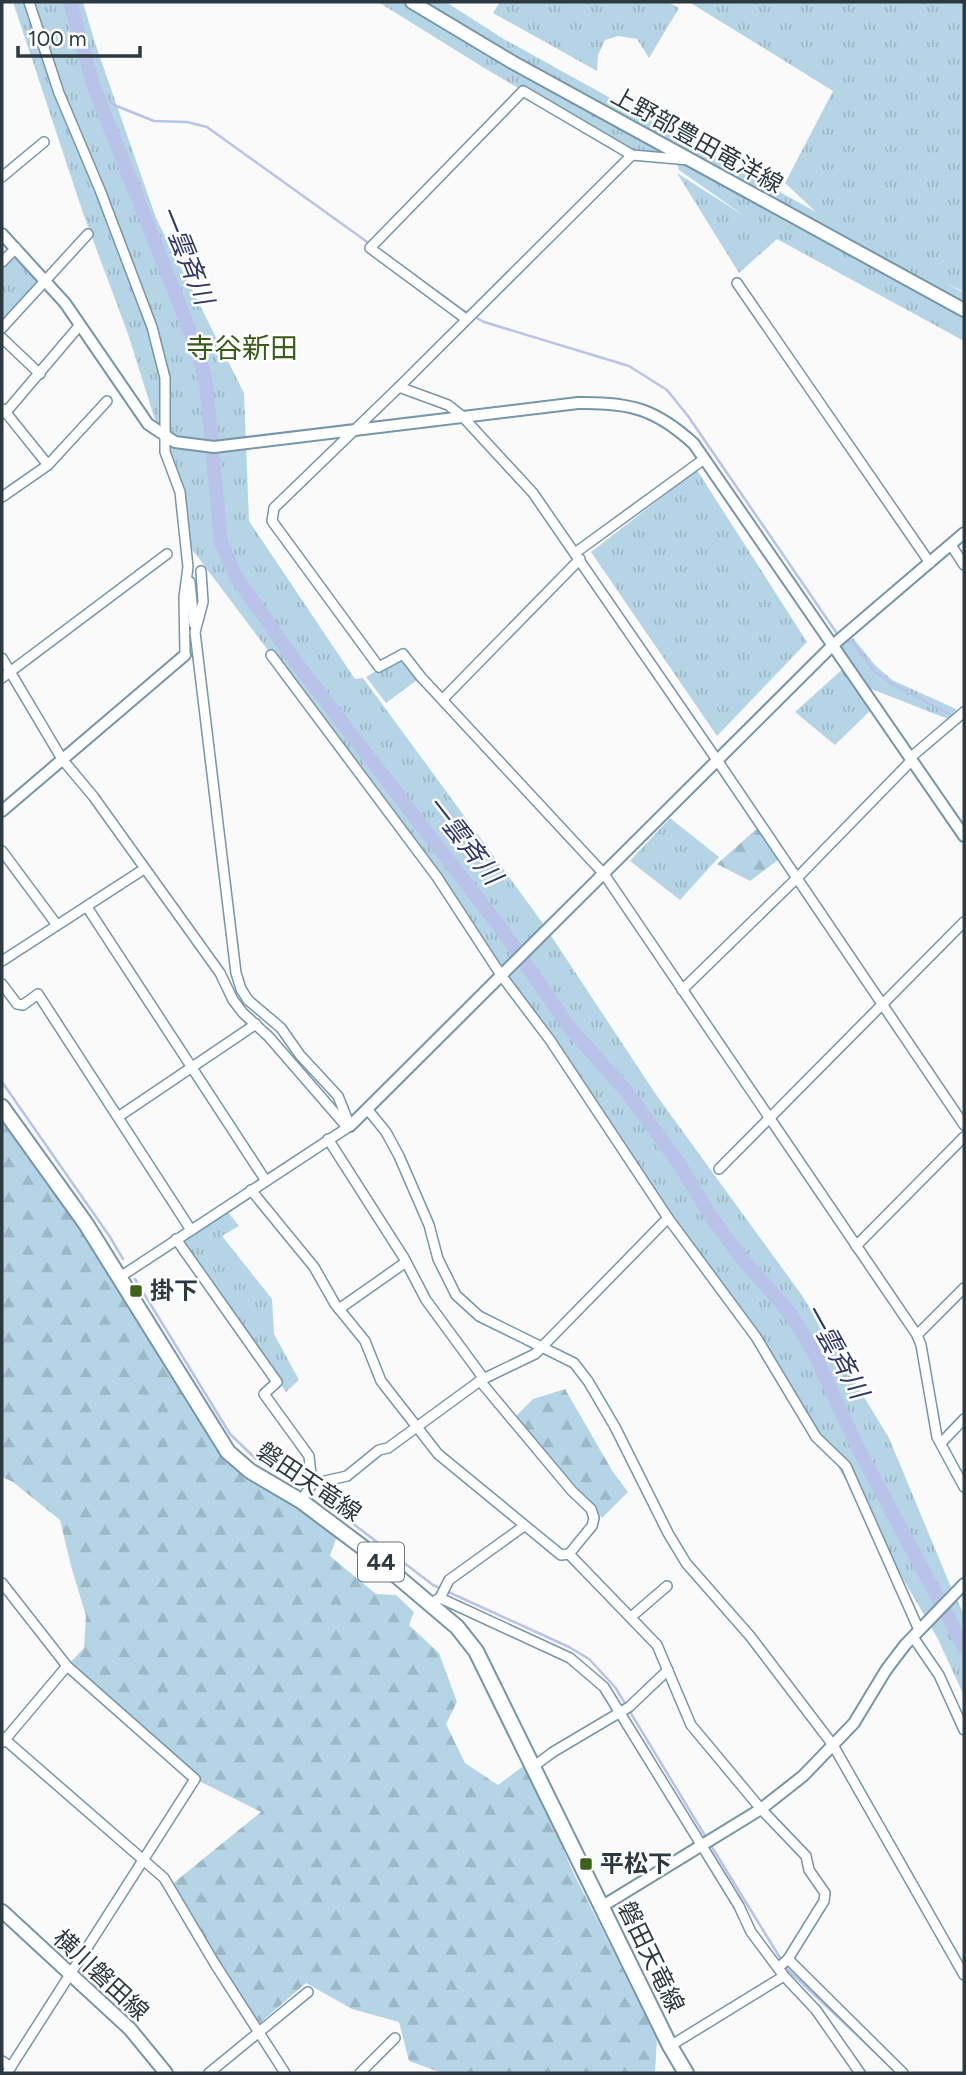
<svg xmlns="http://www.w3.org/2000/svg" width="966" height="2075" viewBox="0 0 966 2075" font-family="Figtree,'Noto Sans JP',sans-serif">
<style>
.grass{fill:url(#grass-tufts)}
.forest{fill:url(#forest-firs)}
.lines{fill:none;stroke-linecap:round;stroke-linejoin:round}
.stream{stroke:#b9c3e9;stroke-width:2.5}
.river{stroke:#b9c3e9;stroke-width:14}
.minor-casing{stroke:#7696a9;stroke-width:12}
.tertiary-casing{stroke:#7696a9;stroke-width:14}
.secondary-casing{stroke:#7696a9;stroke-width:16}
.primary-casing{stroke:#7696a9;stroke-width:18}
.minor{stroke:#fff;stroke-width:9}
.tertiary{stroke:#fff;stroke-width:10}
.secondary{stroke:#fff;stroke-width:12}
.primary{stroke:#fff;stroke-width:14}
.poi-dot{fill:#3e621a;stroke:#fff;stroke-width:2.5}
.labels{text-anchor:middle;stroke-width:5;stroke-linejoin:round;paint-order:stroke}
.shield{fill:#fff;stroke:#6b747a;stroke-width:2}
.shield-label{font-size:23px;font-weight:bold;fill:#2c3941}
.street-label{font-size:24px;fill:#2c3941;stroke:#fff}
.poi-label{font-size:24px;font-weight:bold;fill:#2c3941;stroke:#fff;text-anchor:start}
.water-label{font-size:26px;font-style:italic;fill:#303869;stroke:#fff}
.quarter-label{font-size:28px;fill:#3b5b1a;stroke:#fff}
</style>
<defs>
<pattern id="grass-tufts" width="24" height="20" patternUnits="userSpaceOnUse" patternTransform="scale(1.75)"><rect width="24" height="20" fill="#b5d5e7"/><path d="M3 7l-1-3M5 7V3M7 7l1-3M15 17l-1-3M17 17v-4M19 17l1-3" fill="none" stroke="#9cb8c7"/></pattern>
<pattern id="forest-firs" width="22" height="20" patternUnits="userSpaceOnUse" patternTransform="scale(1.75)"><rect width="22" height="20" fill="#b5d5e7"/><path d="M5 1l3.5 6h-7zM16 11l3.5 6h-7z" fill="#9cb8c7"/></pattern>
</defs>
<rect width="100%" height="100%" fill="#fafafa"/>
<g class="grass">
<polygon points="13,2 83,2 95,43 156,218 244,393 249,521 355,679 363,678 542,922 657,1096 801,1294 889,1438 953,1592 964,1614 964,1696 938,1639 774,1357 633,1165 337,742 191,548 165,452 128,334 83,213"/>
<polygon points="378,2 446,2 502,38 816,212 785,183 833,91 689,2 964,2 964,292 942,281 964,293 964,341 777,239 739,273 677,173 746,217 679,170 676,160 632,155 486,69"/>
<polygon points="500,2 668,2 679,8 649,58 637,39 618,36 605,40 598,55 597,71 493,13"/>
<polygon points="19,252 46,281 2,321 2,269"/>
<polygon points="697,470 807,642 717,736 591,552"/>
<polygon points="853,638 875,665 892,680 956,709 957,713 953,721 869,688 840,645"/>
<polygon points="403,654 421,677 386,703 366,677"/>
<polygon points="847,665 875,706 835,745 795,712"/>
<polygon points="670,818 719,857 680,900 630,861"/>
<polygon points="227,1211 239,1226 222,1236 272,1299 274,1334 299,1380 286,1392 183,1241"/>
</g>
<g class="forest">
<polygon points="761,825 782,857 750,881 717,864"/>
<polygon points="2,1115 73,1218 225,1461 286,1498 338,1533 330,1556 376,1594 396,1595 414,1612 409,1625 439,1653 457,1702 446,1724 465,1763 498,1785 526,1764 574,1874 657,2038 655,2073 442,2073 409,2061 399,2022 352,2009 306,1983 260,2023 194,1929 171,1885 261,1812 195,1779 67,1666 84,1648 86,1616 71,1566 60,1520 13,1482 2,1477"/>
<polygon points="565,1389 613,1472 628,1492 602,1518 515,1417 533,1399"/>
</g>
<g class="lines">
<g class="stream">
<polyline points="93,85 114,105 154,121 187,122 207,127 370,244"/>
<polyline points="413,274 461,309 484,322 629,366 667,390 688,416 838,635"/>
<polyline points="845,641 853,642 874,671 892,684 955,717"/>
<polyline points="2,1082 110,1237 123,1259"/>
<polyline points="135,1279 230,1434 256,1459 298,1484"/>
<polyline points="317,1496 433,1585 569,1647 589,1659 615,1687 707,1839"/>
<polyline points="710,1844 782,1961"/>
<polyline points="785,1967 897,2073"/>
</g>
<polyline class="river" points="70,2 93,85 199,354 206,383 221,542 236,577 295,661 506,935 569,1027 626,1091 678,1162 710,1215 744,1261 791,1314 815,1355 857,1446 964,1647"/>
<g class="minor-casing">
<g id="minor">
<polyline points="29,2 59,93 100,190 152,327 165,378 165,452 180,492 188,567 184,597 185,655"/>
<polyline points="632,155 399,387 274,508 272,521 379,667 403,654 421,677 604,874 917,1335 921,1345 937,1437 964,1487"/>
<polyline points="2,177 44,142"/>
<polyline points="2,262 16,248"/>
<polyline points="737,283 930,563"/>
<polyline points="466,319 370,248 523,91 632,155 689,160"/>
<polyline points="2,328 88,234"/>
<polyline points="2,338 40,374"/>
<polyline points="399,387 448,405 462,416 533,493 717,760 964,1125"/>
<polyline points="3,409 48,465"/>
<polyline points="6,412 80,325"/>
<polyline points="2,497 48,465 107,401"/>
<polyline points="951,545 964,565"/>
<polyline points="575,553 704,459"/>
<polyline points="190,582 194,624"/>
<polyline points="271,655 437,877 501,975 550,1040 668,1218 756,1337 816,1437 846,1466 919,1630"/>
<polyline points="2,658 62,759 93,796 220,973 233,1000 243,1013 269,1037 347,1127"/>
<polyline points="2,678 167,554"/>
<polyline points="443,699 580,559"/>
<polyline points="910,758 964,712"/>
<polyline points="2,851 57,925"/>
<polyline points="87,907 266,1181"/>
<polyline points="2,961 144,869"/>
<polyline points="2,984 17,1004 23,1005 38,994 191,1230"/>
<polyline points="682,990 797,878 912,760"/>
<polyline points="368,1110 386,1132 399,1156 429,1225 438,1259 456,1295 479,1316 574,1363 588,1381 615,1427 668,1533 686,1563 750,1636 833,1745 964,1975"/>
<polyline points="118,1117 256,1024"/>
<polyline points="328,1139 404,1258 426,1300 484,1379"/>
<polyline points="719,1169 964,922"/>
<polyline points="251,1190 314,1267 335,1304 365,1341 381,1381 438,1454 561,1555 569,1554 657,1645 691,1725 761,1809 806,1856 809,1870 825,1893 824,1901 788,1959 778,1968"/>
<polyline points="176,1239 277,1382 264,1394 309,1456 312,1484 301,1501"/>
<polyline points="856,1246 964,1137"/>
<polyline points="120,1277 350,1126 338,1096 300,1055 281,1028 248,1000 241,989 236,973 195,632 203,602 201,571"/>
<polyline points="339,1309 406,1262"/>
<polyline points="917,1335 964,1288"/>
<polyline points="480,1381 572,1491 591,1509 594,1518 592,1526 569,1554"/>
<polyline points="942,1442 964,1419"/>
<polyline points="312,1484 347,1476 379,1450 388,1448 481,1380 535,1354 668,1218"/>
<polyline points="2,1583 67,1666 195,1779 7,2073"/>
<polyline points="440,1598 449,1580 524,1526"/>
<polyline points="431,1603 440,1598 570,1658 604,1687 739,1906 751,1932 784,1976 816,2010 860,2073"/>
<polyline points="631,1617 667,1586"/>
<polyline points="913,1637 939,1675 964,1730"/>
<polyline points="2,1737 164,1878 215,1964 285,2073"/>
<polyline points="3,1742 67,1666"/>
<polyline points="533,1767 553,1752 629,1707 668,1670"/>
<polyline points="788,1959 903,2073"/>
<polyline points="670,2046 784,1976"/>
<polyline points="2,2061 11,2067"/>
<polyline points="209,2073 308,1992"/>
<polyline points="360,2073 395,2038"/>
</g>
</g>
<g class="tertiary-casing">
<g id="tertiary">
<path d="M2,234L65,303L148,424L175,442L214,447L578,403C630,402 656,409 694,444L964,836"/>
<polyline points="2,811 185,655"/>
<polyline points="350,1126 833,645 964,533"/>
<polyline points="601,1907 761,1809 803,1776 854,1723 886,1670 905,1645 964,1584"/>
</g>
</g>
<g class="secondary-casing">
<g id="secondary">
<polyline points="412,2 512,62 964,310"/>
<polyline points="2,1911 130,2029 166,2073"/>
</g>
</g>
<g class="primary-casing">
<polyline id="primary" points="2,1107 86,1224 228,1452 250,1471 301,1501 365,1549 457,1627 476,1651 670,2046 686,2073"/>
</g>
<use href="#minor" class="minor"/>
<use href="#tertiary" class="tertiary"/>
<use href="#secondary" class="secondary"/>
<use href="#primary" class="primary"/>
</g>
<g class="poi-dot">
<rect x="129" y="1284" width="14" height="14" rx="3.5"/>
<rect x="579" y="1857" width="14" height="14" rx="3.5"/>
</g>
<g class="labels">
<rect class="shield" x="358" y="1542.5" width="46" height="39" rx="5"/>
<g class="shield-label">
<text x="381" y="1570">44</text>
</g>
<g class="street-label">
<text transform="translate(697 140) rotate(29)" y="8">上野部豊田竜洋線</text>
<text transform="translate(309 1482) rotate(34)" y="8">磐田天竜線</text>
<text transform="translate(651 1957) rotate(64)" y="8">磐田天竜線</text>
<text transform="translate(101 1975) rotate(43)" y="8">横川磐田線</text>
</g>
<g class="poi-label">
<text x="150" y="1299">掛下</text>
<text x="600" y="1872">平松下</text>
</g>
<g class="water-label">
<text transform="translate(186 255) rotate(68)" y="9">一雲斉川</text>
<text transform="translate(464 840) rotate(52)" y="9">一雲斉川</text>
<text transform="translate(836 1351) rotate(61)" y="9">一雲斉川</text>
</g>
<g class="quarter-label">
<text x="242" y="358">寺谷新田</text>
</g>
</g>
<rect width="966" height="2075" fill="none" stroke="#2c3941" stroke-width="7"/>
<path d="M18 46v10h122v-10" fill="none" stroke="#2c3941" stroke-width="3.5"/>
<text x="28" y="46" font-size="21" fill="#2c3941" stroke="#ffffff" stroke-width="5" paint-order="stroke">100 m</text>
</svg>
